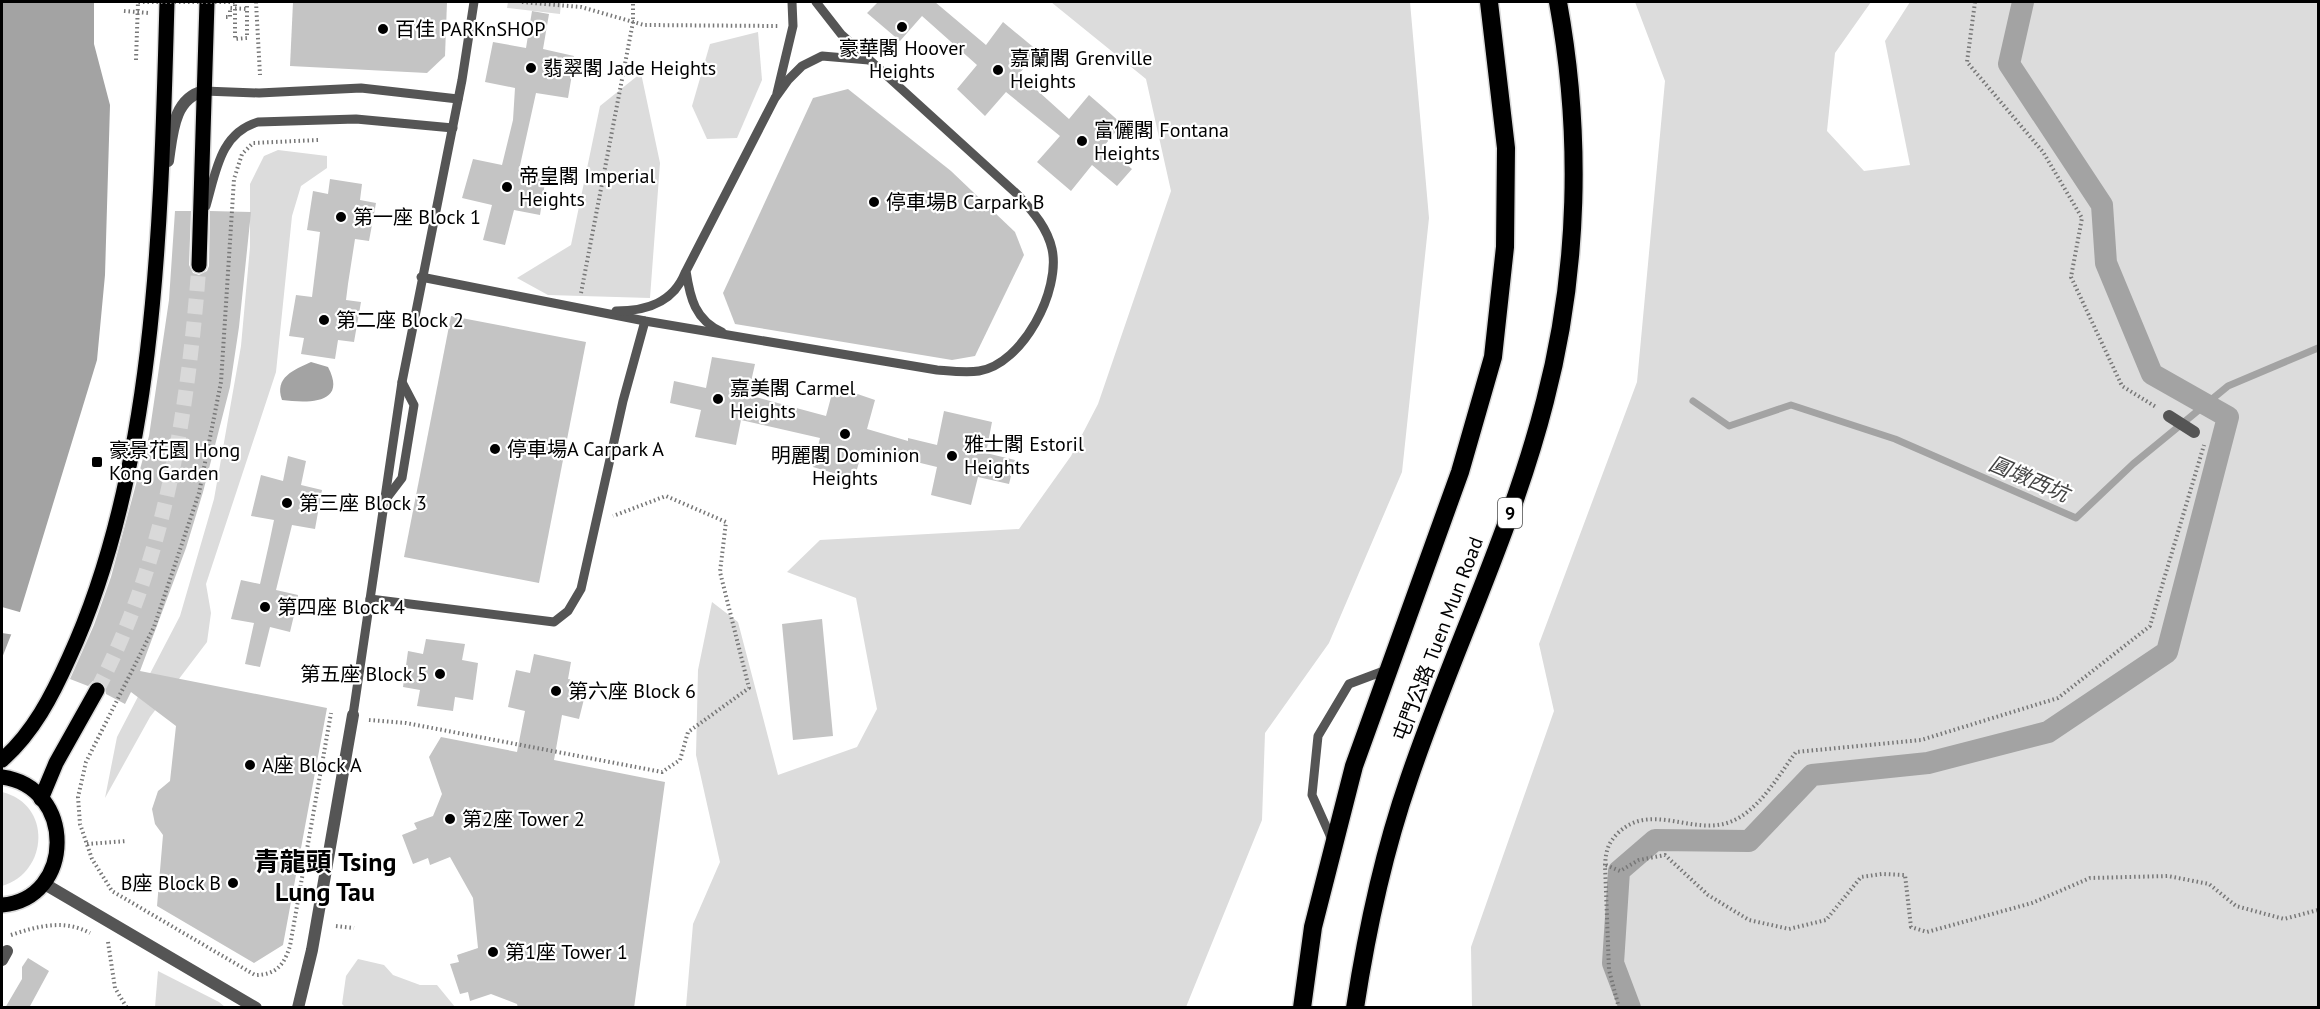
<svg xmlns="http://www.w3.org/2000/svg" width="2320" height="1009" viewBox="0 0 2320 1009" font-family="'PT Sans','Noto Sans TC',sans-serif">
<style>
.green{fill:#dcdcdc}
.water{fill:#a3a3a3}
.pier{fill:#fff}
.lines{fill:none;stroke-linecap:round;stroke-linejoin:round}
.stream{stroke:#a3a3a3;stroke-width:7}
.canal{stroke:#a3a3a3;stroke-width:22}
.building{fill:#c4c4c4}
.primary-tunnel{stroke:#d9d9d9;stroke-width:15;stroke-dasharray:15 8;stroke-linecap:butt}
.primary-casing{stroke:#dbdbdb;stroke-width:18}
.motorway-casing{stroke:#dbdbdb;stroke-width:21}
.path{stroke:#777;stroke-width:4;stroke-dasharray:1.5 3;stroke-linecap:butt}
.service{stroke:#555;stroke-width:9}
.pedestrian{stroke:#555;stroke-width:12}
.minor{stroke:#555;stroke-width:12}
.tertiary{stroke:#555;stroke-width:12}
.primary{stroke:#000;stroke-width:15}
.motorway{stroke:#000;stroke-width:18}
.path-bridge{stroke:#777;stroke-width:4;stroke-dasharray:1.5 3;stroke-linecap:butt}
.poi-dot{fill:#000;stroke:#fff;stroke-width:2}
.labels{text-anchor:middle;stroke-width:4.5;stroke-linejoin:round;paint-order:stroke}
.shield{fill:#fff;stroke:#4c4c4c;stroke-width:1.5}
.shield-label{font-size:18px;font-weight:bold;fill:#000}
.poi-label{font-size:20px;fill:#000;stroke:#fff;text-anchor:start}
.street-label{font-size:20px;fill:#000;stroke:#fff}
.water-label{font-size:21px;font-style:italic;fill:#444;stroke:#fff}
.district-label{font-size:26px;font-weight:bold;fill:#000;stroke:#fff}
</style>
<rect width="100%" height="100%" fill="#fff"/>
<g class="green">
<polygon points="508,2 561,2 560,14 507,8"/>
<polygon points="1051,2 1410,2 1429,218 1402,472 1329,643 1265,733 1262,820 1186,1007 686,1007 693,924 720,862 696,755 698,670 712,602 738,622 778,775 857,747 877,709 856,598 787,572 820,540 1019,529 1071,456 1098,404 1171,191 1146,79"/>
<polygon points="1635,2 1871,2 1835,53 1827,131 1864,171 1910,165 1885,41 1910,2 2318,2 2318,1007 1472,1007 1471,947 1554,711 1539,644 1637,382 1665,81"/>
<polygon points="758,32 762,80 737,138 707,139 692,106 710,44"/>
<polygon points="641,73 660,163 650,298 548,295 517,278 571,245 600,106"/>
<polygon points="278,150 327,156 327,168 301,186 292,216 276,372 206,584 211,613 207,642 150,717 105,798 117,737 180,616 214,499 241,346 250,247 250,184 264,156"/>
<path d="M2,792C52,804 49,872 2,886Z"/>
<polygon points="358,959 384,965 393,975 420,985 437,985 455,1007 345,1007 342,1004 346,976"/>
<polygon points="158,971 219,1002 225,1007 155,1007"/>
</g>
<g class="water">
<polygon points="2,2 94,2 94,44 110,105 105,275 97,360 20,612 2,658"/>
<path d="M311,362L328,367C348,405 307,403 282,400C274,377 294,370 311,362Z"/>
</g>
<polygon class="pier" points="2,607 23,613 15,635 2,633"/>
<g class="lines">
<polyline class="stream" points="1693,401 1729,426 1791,405 1895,439 2076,518 2133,464 2228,386 2318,348"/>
<polyline class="canal" points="1630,1008 1613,963 1619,871 1655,840 1749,841 1812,775 1928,763 2048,732 2167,652 2228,417 2152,374 2106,263 2102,205 2009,64 2023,2"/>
</g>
<g class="building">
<polygon points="293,2 447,2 445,56 427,73 290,66"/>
<polygon points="878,2 935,2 986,45 1003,22 1038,51 1019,74 1069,119 1089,95 1104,108 1122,124 1104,146 1132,169 1117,186 1092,165 1071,191 1037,162 1060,136 1006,92 985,116 957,89 977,65 922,16 900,41 867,13"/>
<polygon points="532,11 549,14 543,49 574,56 571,80 568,98 536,93 519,170 546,176 540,215 514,210 505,245 483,240 492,205 462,198 473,159 502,165 513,120 515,88 485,82 493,42 526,48"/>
<polygon points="848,89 951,171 1015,232 1024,255 975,356 952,360 735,324 723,293 813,98"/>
<polygon points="330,179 362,184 360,200 376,203 369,241 355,239 348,284 346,300 361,302 354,342 338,340 335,359 301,354 304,338 289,336 296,295 312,297 320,232 307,230 313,191 328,194"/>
<polygon points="175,211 191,211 189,265 193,273 199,275 207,271 209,266 210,211 251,212 239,327 230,387 203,492 186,548 140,671 327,708 283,945 254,963 157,906 163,835 155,824 152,809 158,791 170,781 176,726 131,692 125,704 106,694 106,686 101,681 93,681 88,686 70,679 94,625 111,577 149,436 169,300"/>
<polygon points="451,316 586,342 539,583 404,557"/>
<polygon points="712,357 755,364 748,395 826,416 834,386 875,400 867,429 908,441 908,438 937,445 944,411 992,422 986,453 1015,460 1009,484 978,477 971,505 931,495 937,467 863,449 854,479 813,467 820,438 741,420 736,445 695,437 701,410 670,403 674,381 706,388"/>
<polygon points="288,456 306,461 301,485 322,490 315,529 292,525 276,590 298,595 295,611 290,632 270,627 260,667 245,664 254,623 231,619 241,580 260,584 269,544 274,520 251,516 261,475 283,481"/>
<polygon points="822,619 833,736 793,740 782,624"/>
<polygon points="426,639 465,644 462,660 478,663 473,700 455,697 453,711 417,706 420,690 403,687 408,651 423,654"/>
<polygon points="534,654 571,662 568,679 588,683 579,719 562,715 554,760 665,782 634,1008 518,1008 517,1004 491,994 470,1001 468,992 460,994 450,964 459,962 457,955 478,948 473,898 450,857 430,865 428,858 413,864 402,835 417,829 414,823 433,816 442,794 429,757 441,737 517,752 525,711 508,707 516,670 530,673"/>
<polygon points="28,958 49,971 29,1008 5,1008 22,979 22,967"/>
</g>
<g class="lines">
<path class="primary-tunnel" d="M97,690C166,559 188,410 199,265"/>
<g class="primary-casing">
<g id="primary">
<polyline points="199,265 207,2"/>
<path d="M2,760C33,733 52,696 69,658C158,465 161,212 167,2"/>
<path d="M2,777C76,787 75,899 2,905"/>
<polyline points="41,799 56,763 97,690"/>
</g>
</g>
<g class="motorway-casing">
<g id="motorway">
<polyline points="1302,1008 1313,927 1354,766 1460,472 1493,357 1505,247 1506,148 1489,2"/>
<path d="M1355,1008C1367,929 1383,854 1409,779C1452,652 1512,531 1545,401C1579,271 1582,133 1558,2"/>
</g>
</g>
<g class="path">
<polyline points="256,2 260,75"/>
<polyline points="522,2 581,7 644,25 778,26"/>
<polyline points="1975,2 1967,62 2043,152 2082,218 2071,277 2122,386 2156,407"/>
<polyline points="124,11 149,13"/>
<polyline points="226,17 230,17 230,8 247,9 247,2"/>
<path d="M318,140L253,143L242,154L234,179L221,382L199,493L154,627L86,762L78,797L80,824L92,859L112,891L255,975C276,975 284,965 290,946L331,713"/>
<polyline points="581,293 633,22 633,2"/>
<polyline points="369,720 406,723 662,772 680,760 688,732 749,688 720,572 726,522 666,496 613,516"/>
<polyline points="87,844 127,841"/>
<polyline points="1606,865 1620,871 1639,860 1665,855 1708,895 1749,920 1789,929 1826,920 1861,877 1882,874 1905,875 1911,927 1927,932 2032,903 2090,878 2168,876 2209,884 2236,906 2284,919 2318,910"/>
<polyline points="336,926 354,928"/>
<path d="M11,935C38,926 64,919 90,933"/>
<polyline points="108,942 115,988 127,1008"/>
<path d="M1619,1008L1609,970L1605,865C1606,850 1608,843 1619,832C1652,802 1693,836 1730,822C1759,811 1778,776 1796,752L1921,740L2058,698L2150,626L2204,445"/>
</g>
<g class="service">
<polyline points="204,91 259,93 361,88 458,99"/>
<polyline points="777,93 793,26 792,2"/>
<path d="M206,206C216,172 220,133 258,122L356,119L453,128"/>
<path d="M421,277L645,321L937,370C950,371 966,373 979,371C1023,364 1061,290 1052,249C1047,227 1033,212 1018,195L841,34L816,2"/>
<path d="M616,311C646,311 673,303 685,273"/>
<path d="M722,332C695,320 690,298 686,271L775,98L788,80L802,66L822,56L869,60"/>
<polyline points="386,499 402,478 414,405 402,382"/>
<polyline points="370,599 554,622 568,611 581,589 623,401 645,321"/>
<polyline points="353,715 402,382 462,80 474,2"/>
<polyline points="1333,842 1312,795 1318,736 1349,684 1389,669"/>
</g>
<polyline class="pedestrian" points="2169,416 2194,432"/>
<g class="minor">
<path d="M168,161C172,135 173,98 204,91"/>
<polyline points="2,960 7,951"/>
<polyline points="298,1008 312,950 353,715"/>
</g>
<polyline class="tertiary" points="43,883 256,1008"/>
<use href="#primary" class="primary"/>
<use href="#motorway" class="motorway"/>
<polyline class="path-bridge" points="136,60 138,2 235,2 235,39 247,38 247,9"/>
</g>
<g class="poi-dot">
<circle cx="902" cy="27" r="6"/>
<circle cx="383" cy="29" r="6"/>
<circle cx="531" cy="68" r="6"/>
<circle cx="998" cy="70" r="6"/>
<circle cx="1082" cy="141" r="6"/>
<circle cx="507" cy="187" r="6"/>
<circle cx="874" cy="202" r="6"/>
<circle cx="341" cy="217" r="6"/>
<circle cx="324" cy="320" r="6"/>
<circle cx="718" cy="399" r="6"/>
<circle cx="845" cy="434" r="6"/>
<circle cx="495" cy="449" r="6"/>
<circle cx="952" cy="456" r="6"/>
<rect x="91" y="456" width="12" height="12" rx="3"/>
<circle cx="287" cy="503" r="6"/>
<circle cx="265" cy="607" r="6"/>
<circle cx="440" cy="674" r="6"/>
<circle cx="556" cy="691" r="6"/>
<circle cx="250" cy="765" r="6"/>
<circle cx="450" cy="819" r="6"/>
<circle cx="233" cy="883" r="6"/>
<circle cx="493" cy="952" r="6"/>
</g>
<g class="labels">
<rect class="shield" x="1498" y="498" width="24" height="30" rx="4.5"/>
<g class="shield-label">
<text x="1510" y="519">9</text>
</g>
<g class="poi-label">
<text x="395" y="36">百佳 PARKnSHOP</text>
<text x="902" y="55" text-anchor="middle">豪華閣 Hoover<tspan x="902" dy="23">Heights</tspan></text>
<text x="1010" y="65">嘉蘭閣 Grenville<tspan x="1010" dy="23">Heights</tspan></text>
<text x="543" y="75">翡翠閣 Jade Heights</text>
<text x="1094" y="137">富儷閣 Fontana<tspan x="1094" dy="23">Heights</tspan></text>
<text x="519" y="183">帝皇閣 Imperial<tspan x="519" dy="23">Heights</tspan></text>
<text x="886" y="209">停車場B Carpark B</text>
<text x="353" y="224">第一座 Block 1</text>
<text x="336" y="327">第二座 Block 2</text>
<text x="730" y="395">嘉美閣 Carmel<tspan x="730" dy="23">Heights</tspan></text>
<text x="964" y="451">雅士閣 Estoril<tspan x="964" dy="23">Heights</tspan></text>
<text x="507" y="456">停車場A Carpark A</text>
<text x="109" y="457">豪景花園 Hong<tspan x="109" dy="23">Kong Garden</tspan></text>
<text x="845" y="462" text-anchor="middle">明麗閣 Dominion<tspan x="845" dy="23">Heights</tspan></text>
<text x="299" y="510">第三座 Block 3</text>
<text x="277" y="614">第四座 Block 4</text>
<text x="428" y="681" text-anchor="end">第五座 Block 5</text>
<text x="568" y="698">第六座 Block 6</text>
<text x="262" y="772">A座 Block A</text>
<text x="462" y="826">第2座 Tower 2</text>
<text x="221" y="890" text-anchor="end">B座 Block B</text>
<text x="505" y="959">第1座 Tower 1</text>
</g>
<g class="street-label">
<text transform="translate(1438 639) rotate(-69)" y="7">屯門公路 Tuen Mun Road</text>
</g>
<g class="water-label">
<text transform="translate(2029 479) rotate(23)" y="7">圓墩西坑</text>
</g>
<g class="district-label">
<text x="325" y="871">青龍頭 Tsing<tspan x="325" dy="30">Lung Tau</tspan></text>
</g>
</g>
<rect width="2320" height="1009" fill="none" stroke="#000000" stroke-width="6"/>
</svg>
